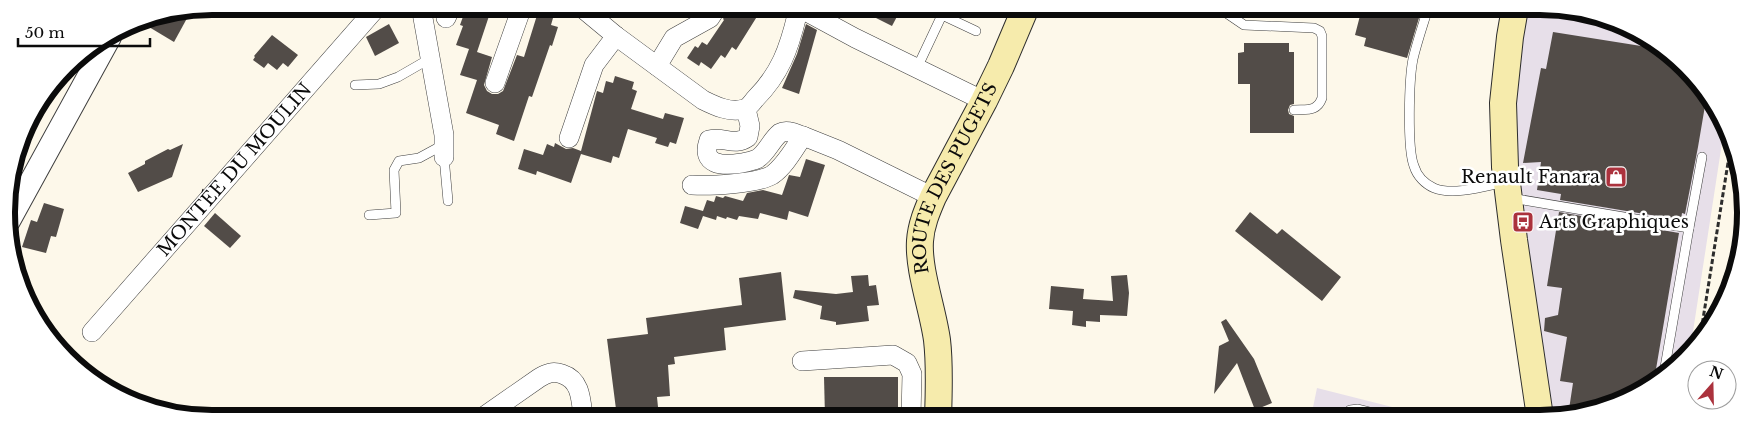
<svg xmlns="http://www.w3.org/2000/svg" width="1752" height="425" viewBox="0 0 1752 425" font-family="'Libre Baskerville',serif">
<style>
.industrial{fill:#e7dfe9}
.building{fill:#524c48}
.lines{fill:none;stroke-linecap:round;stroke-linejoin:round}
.service-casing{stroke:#3e3e3e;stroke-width:10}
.minor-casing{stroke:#3e3e3e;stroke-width:20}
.tertiary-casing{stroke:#3e3e3e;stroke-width:24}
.secondary-casing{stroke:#2d2d2d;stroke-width:28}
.path{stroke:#2d2d2d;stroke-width:3;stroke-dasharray:5 2.5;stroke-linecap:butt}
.service{stroke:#fff;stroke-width:9}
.minor{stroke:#fff;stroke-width:19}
.tertiary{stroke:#fff;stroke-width:22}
.secondary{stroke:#f6ebac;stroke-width:26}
.labels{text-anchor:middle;stroke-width:5;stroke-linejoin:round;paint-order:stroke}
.street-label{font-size:18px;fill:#0b0b0b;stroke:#fff}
.poi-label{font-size:18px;fill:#0b0b0b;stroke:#fff;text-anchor:end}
.rim{fill:none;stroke:#0b0b0b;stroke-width:6}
</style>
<rect width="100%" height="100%" fill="#fdf8ea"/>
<g class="industrial">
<polygon points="1489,8 1567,8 1643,34 1703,87 1724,130 1690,351 1685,359 1630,398 1566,417 1552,417 1512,135 1521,23"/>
<polygon points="1317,388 1408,411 1434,417 1311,417"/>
</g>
<g class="building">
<polygon points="478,7 492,7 477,52 492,57 484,85 487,91 492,94 498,94 503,91 517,55 524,57 538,12 553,18 551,25 558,27 552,46 550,45 532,97 529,96 514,141 496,134 499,125 466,113 477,80 460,75 469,49 456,45 463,26 460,25 465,11 475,14"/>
<polygon points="730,7 763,7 736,50 732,47 725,58 721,55 711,69 701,62 699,66 687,58 695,46 698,48 702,42 707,45 724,20 723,19"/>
<polygon points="854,7 902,7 892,26"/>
<polygon points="1362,8 1422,8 1407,58 1364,46 1366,38 1355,35"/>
<polygon points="191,11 174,42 149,27 154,18"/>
<polygon points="389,24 399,43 375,56 366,37"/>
<polygon points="806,24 817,30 799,94 782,88 797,54"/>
<polygon points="1553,32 1660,49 1703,87 1707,94 1698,147 1685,214 1682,213 1681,220 1560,200 1561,194 1537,190 1541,162 1523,163 1541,68 1546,69"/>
<polygon points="272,35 298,55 288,67 283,63 277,70 268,63 264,68 253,60 255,57 254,56"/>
<polygon points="1244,43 1289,43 1289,52 1294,52 1294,104 1290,105 1288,110 1289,114 1294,116 1294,133 1250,133 1250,84 1238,84 1238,53 1244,52"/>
<polygon points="615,76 634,82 632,89 637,91 631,109 663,119 665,113 684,118 676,144 670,142 668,147 655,143 657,138 628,129 619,158 613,156 611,163 581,154 571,183 537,171 536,175 518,169 524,149 543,155 547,144 554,147 555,143 566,149 573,148 581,151 597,91 603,93 606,81 613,83"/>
<polygon points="183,144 172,177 138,192 128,173 145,164 145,161 168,149 170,150"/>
<polygon points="806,159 825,165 808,217 789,211 787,220 760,213 758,219 739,216 737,220 727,217 726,219 717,216 716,220 703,216 698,229 680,223 685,206 703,211 707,200 714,202 716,196 723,198 725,196 743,201 747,193 763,190 782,195 789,175 800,177"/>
<polygon points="44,203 64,209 56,237 51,236 46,253 22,247 31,220 37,222"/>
<polygon points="1250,212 1277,234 1282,229 1341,277 1322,301 1235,231"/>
<polygon points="1559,212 1679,233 1654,381 1630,398 1568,416 1573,383 1560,381 1567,337 1544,331 1545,318 1558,315 1562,288 1547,286"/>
<polygon points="215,213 241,236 230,248 204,226"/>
<polygon points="781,272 786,320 724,328 726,350 674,357 675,364 668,365 670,396 657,397 659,417 617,417 607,339 648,334 646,318 742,305 739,278"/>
<polygon points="868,275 869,286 876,285 879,305 867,306 869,321 836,325 836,322 820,319 822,306 793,298 795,290 836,294 853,292 851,276"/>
<polygon points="1127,275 1129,293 1127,316 1100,315 1100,322 1086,321 1086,327 1072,325 1073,311 1049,309 1051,286 1084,289 1083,299 1113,301 1111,276"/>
<polygon points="1226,319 1254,359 1272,403 1255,410 1237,363 1214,394 1219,346 1229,341 1221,322"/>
<polygon points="824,377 898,377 898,417 825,417"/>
</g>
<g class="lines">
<g class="service-casing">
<g id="service">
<path d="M1219,8L1244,25L1314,28L1320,31L1322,36V98C1317,112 1307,109 1294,110"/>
<path d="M1428,8C1423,25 1417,42 1413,59C1409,79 1407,149 1414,166C1417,176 1425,184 1434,188C1453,196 1486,186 1506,182"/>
<polyline points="1559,8 1576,11"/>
<polyline points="917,68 942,15 976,31"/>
<polyline points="355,85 379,84 398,77 431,58"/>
<polyline points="444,157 448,201"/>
<polyline points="1511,198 1689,228 1664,373"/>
<polyline points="369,215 396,213 394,170 399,161 419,158 443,145"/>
<polyline points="1689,228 1702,157"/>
<polyline points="1345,417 1350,410 1358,409 1390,417"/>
</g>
</g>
<g class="minor-casing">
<g id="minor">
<polyline points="421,7 444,135 444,157"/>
<path d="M581,7L616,36L703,100C715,106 730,113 744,109C748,108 752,103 755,99C780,74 789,49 797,15L801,12H807L855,38L984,101"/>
<polyline points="446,18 451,7"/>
<polyline points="657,66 674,38 710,18 717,7"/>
<polyline points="495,83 522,7"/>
<path d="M746,109L750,126L748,137C734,147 724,136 709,140C700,166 723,166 742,163C747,162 752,161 757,159C767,153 771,140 780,133C787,129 796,134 803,136"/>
<polyline points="569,138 594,65 616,36"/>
<path d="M692,185C709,186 757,184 772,175C785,166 794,149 803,136L838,150L933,197"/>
<path id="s1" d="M92,332L378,6"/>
<polyline points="802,361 893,355 907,363 912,374 911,417"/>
<path d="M483,417L539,378C547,373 553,371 562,374C581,380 581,400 583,417"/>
</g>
</g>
<g class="tertiary-casing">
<polyline id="tertiary" points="9,221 110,37"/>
</g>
<g class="secondary-casing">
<g id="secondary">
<polyline points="1515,8 1510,37 1503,103 1505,167 1514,240 1540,417"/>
<path id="s2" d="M938,417C939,391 940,365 937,340C933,310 918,270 920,241C921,225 927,211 933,197L984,101L1001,66L1026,7"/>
</g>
</g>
<polyline class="path" points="1700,338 1731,144"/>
<use href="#service" class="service"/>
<use href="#minor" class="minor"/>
<use href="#tertiary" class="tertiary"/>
<use href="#secondary" class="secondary"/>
</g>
<defs>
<g id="shop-square" transform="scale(1.125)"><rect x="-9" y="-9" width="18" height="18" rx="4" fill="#ab323d" stroke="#fff"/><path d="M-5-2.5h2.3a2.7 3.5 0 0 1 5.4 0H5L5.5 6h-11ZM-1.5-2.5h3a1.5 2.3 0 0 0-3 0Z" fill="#fff"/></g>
<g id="bus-square" transform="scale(1.125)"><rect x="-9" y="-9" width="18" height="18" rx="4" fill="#ab323d" stroke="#fff"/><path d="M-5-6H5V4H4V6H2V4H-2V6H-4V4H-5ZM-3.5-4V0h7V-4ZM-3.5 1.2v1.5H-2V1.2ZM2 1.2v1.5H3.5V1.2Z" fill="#fff"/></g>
</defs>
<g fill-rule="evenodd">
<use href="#shop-square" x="1616" y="177"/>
<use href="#bus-square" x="1523" y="222"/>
</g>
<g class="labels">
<g class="street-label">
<text dy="6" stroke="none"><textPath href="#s1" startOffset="216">MONTÉE DU MOULIN</textPath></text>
<text dy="6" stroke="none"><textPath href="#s2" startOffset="248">ROUTE DES PUGETS</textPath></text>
</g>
<g class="poi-label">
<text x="1600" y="183">Renault Fanara</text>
<text x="1539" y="228" text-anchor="start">Arts Graphiques</text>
</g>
</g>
<path d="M0 0H1752V425H0ZM212 15H1540A197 197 0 0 1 1737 212V213A197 197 0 0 1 1540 410H212A197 197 0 0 1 15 213V212A197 197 0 0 1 212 15Z" fill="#fff" fill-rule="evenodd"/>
<path class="rim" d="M212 15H1540A197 197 0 0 1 1737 212V213A197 197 0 0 1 1540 410H212A197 197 0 0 1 15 213V212A197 197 0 0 1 212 15Z"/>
<g transform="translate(1712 385) rotate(20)"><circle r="24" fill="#ffffff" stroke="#9d9d9d"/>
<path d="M0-4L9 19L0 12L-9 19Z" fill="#ab323d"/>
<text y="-8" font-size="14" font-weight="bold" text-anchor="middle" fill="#0b0b0b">N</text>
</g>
<path d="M18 38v8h132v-8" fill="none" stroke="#0b0b0b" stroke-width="2.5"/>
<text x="25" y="38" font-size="15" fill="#0b0b0b" stroke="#ffffff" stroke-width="4" paint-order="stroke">50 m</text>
</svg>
